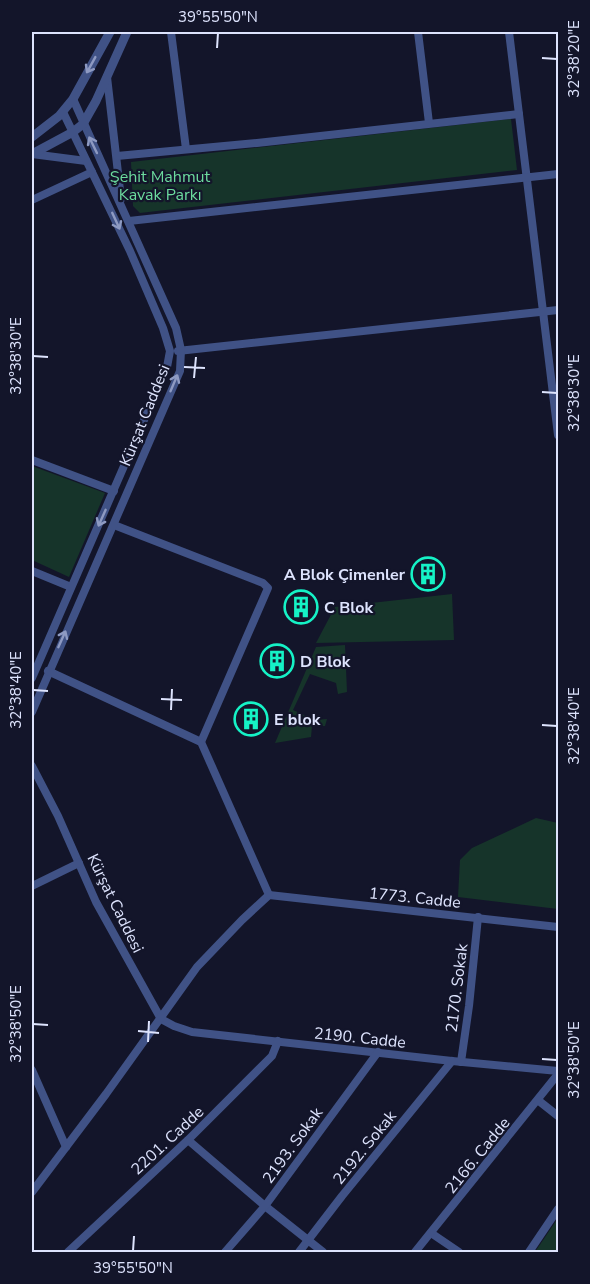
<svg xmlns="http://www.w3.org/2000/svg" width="590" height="1284" viewBox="0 0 590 1284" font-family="'Nunito Sans',sans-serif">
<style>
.green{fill:#16342a}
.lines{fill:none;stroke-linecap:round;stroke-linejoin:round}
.minor{stroke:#405286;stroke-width:8}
.tertiary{stroke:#405286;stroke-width:9}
.oneway{stroke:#8e9ac2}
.ticks{fill:none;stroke:#dde3fd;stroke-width:2}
.labels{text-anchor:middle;stroke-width:4.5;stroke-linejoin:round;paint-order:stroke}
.park-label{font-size:16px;fill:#6cdb9e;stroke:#13152a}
.street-label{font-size:16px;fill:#dde3fd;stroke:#13152a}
.poi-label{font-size:16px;font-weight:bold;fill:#dde3fd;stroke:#13152a;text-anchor:start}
.neatline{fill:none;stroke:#dde3fd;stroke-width:2}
.ticks-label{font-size:15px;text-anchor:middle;fill:#dde3fd}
</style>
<rect width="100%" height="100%" fill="#13152a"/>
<g class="green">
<polygon points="511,119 517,170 157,211 140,213 133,206 131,162"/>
<polygon points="32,466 105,493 69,577 32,560"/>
<polygon points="452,594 454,640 316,643 335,607"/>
<polygon points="345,645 347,692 338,694 336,683 310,674 293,710 315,720 327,719 325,726 312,726 311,737 275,743 316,647"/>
<polygon points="536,818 558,823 558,909 458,897 460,860 472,848"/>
<polygon points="558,1218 558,1252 535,1252"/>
</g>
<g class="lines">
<g class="minor">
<polyline points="171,32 186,149"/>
<polyline points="418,32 429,123"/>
<polyline points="509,32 558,435"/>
<polyline points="107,77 121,199"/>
<polyline points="32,154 86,161"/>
<polyline points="117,156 257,143 519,114"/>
<polyline points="32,200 92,172"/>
<polyline points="129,221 558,174"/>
<polyline points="178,351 558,310"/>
<polyline points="32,460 114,491"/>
<polyline points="114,525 263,583 268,588 201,742"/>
<polyline points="32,571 71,587"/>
<polyline points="32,678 167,367 170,351 163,328 130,251 63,112"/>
<polyline points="32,712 180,371 181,350 176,328 73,99"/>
<polyline points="32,766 58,816 96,902 161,1019"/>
<polyline points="32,886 79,863"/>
<polyline points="269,895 558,927"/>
<polyline points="161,1019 174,1026 192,1032 452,1061 558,1071"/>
<polyline points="461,1062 469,1006 478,917"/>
<polyline points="32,1070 66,1147"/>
<polyline points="539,1101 558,1116"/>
<polyline points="188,1140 265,1206 323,1252"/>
<polyline points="32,1192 106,1094 197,967 242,920 269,895 201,742 48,671"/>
<polyline points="431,1233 459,1252"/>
<polyline points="68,1252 188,1140 272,1056 278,1041"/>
<polyline points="225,1252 265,1206 378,1052"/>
<polyline points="299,1252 342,1196 452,1061"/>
<polyline points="415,1252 558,1074"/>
<polyline points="529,1252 558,1209"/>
</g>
<g class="tertiary">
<polyline points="32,137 59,116 73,99 110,32"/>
<polyline points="32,154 73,132 83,124 96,101 127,32"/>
</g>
</g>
<defs><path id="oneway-shaft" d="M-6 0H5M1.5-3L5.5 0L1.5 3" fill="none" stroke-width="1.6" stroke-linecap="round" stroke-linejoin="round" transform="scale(1.5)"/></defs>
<g class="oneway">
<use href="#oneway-shaft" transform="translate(91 65) rotate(119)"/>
<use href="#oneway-shaft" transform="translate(93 145) rotate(-116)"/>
<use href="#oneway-shaft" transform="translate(116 221) rotate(65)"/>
<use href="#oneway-shaft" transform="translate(174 383) rotate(-67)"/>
<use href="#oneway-shaft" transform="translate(102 518) rotate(114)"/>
<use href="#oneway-shaft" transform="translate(62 639) rotate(-66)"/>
</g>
<path class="ticks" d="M217,48L218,33M542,58L557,59M33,356L48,357M184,367L205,368M194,378L196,357M542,392L557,393M33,690L48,691M161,699L182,700M171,710L172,689M542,725L557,726M33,1024L48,1025M138,1031L159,1033M148,1042L149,1021M542,1059L557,1060M133,1251L134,1236"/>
<defs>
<g id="building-ring" transform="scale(1.725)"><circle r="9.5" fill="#13152a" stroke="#15f2c6" stroke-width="1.5"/><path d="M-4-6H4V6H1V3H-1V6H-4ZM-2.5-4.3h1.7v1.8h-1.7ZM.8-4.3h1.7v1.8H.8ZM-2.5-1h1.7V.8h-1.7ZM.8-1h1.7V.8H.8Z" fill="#15f2c6"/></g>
</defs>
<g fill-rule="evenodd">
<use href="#building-ring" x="428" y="574"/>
<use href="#building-ring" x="301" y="607"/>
<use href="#building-ring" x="277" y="661"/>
<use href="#building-ring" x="251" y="719"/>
</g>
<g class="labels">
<g class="park-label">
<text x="160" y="182">Şehit Mahmut<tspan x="160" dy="18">Kavak Parkı</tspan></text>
</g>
<g class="street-label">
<text transform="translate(144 415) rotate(-68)" y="6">Kürşat Caddesi</text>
<text transform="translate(415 897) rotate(6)" y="6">1773. Cadde</text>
<text transform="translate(116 903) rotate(64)" y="6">Kürşat Caddesi</text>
<text transform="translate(456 988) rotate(-83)" y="6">2170. Sokak</text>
<text transform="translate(360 1037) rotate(6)" y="6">2190. Cadde</text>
<text transform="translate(167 1140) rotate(-43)" y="6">2201. Cadde</text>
<text transform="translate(292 1145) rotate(-54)" y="6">2193. Sokak</text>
<text transform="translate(364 1147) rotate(-51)" y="6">2192. Sokak</text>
<text transform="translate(477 1155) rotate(-51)" y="6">2166. Cadde</text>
</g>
<g class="poi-label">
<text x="405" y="580" text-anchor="end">A Blok Çimenler</text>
<text x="324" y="613">C Blok</text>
<text x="300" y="667">D Blok</text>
<text x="274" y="725">E blok</text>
</g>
</g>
<rect width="590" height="1284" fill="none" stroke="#13152a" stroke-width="66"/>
<rect x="33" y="33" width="524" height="1218" class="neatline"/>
<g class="ticks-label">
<text x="218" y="22">39°55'50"N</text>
<text transform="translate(574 59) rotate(-90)" y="5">32°38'20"E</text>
<text transform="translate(16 356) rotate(-90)" y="5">32°38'30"E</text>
<text transform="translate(574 393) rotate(-90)" y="5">32°38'30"E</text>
<text transform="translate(16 690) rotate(-90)" y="5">32°38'40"E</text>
<text transform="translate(574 726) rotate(-90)" y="5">32°38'40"E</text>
<text transform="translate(16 1024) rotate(-90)" y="5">32°38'50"E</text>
<text transform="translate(574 1060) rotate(-90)" y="5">32°38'50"E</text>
<text x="133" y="1273">39°55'50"N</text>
</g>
</svg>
